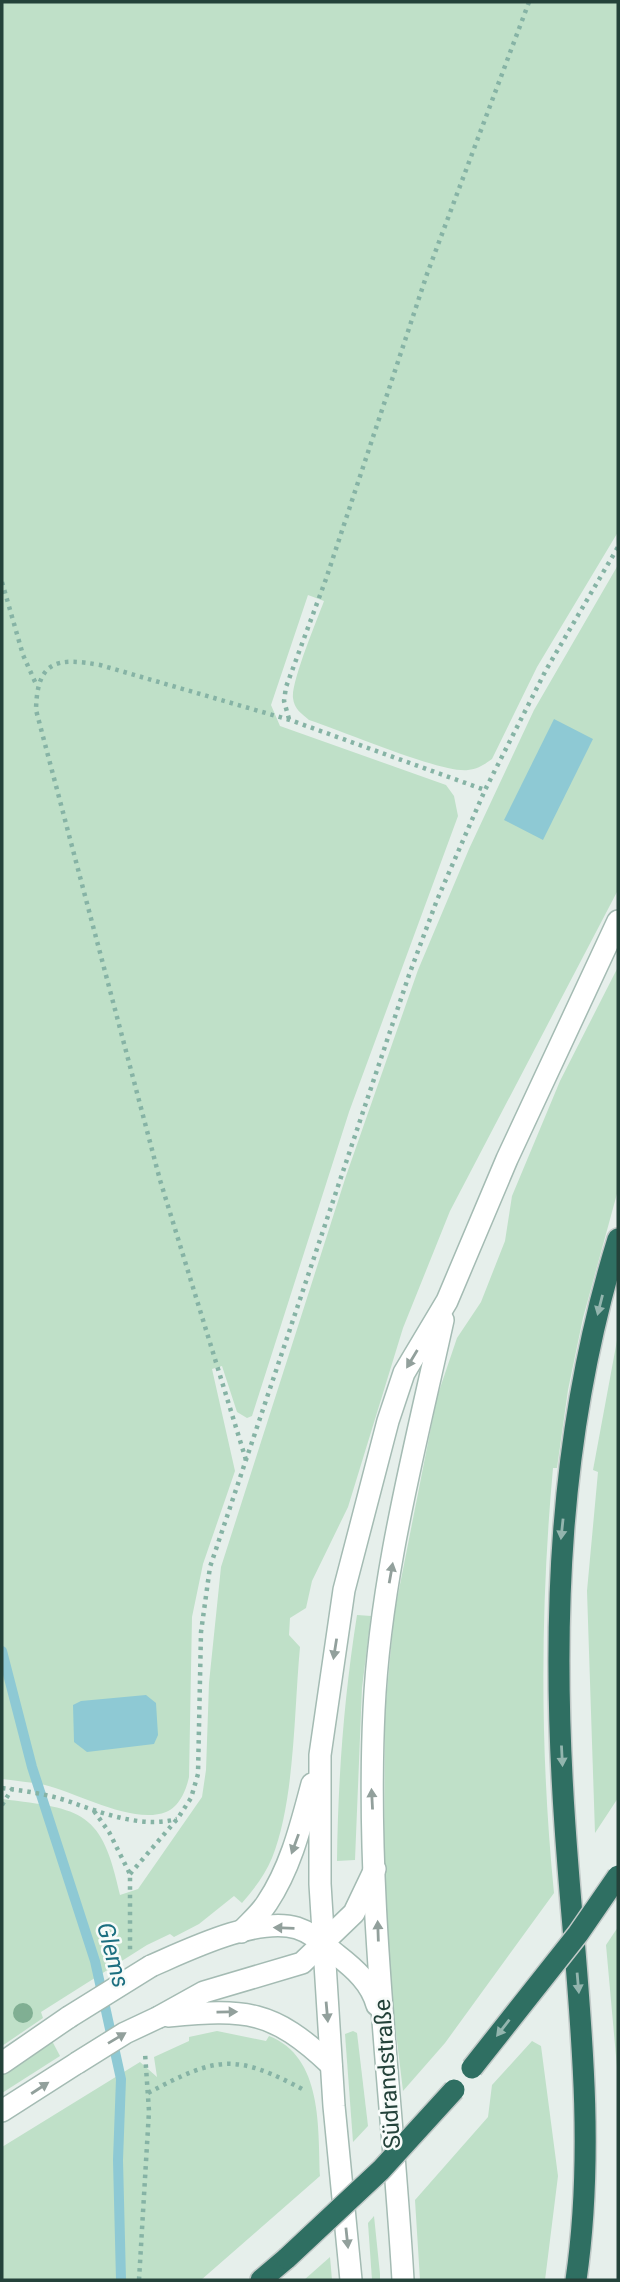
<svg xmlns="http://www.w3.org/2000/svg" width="620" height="2282" viewBox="0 0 620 2282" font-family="Roboto,sans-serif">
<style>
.green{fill:#bfe0c8}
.water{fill:#8ec9d4}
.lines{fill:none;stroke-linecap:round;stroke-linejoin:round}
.stream{stroke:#8ec9d4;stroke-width:10}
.secondary-casing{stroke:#a4bbb3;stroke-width:24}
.highway-casing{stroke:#c2cac8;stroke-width:24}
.path{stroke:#86b3a5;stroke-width:4.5;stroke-dasharray:3.5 5;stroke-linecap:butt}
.secondary{stroke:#fff;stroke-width:21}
.highway{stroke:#2f6f62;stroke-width:21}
.secondary-bridge-casing{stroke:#a4bbb3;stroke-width:24;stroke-linecap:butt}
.highway-bridge-casing{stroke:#c2cac8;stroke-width:24;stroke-linecap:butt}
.secondary-bridge{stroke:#fff;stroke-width:21}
.highway-bridge{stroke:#2f6f62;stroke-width:21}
.tree{fill:#80af93}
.oneway{fill:#93b5ae}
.oneway2{fill:#92a09c}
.labels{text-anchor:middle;stroke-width:5;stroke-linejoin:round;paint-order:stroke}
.street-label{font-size:23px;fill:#24423a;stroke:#f7fbf9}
.water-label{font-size:24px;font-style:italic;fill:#1c6f80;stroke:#f7fbf9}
</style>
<rect width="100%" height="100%" fill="#e6efeb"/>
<g class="green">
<path d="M2,2H618V532L537,667L492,759C485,764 478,769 468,770C443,774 340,730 309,720C302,714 294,709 293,698C291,682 317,620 324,601L308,595L271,705L280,726L446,785L454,796L458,816L349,1112L252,1416L247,1418L237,1412L222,1366L212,1369L235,1471L203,1564L192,1617L189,1777C186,1791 179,1807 166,1812C133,1825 78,1793 45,1785C31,1782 16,1781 2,1779Z"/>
<path d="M618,565V890L450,1211L403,1328L348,1507L312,1581L306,1608L290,1618L289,1635L300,1647C294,1710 295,1801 272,1858C265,1875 254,1889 242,1903L234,1896L199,1924L174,1937L170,1934L147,1945L41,2012L43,2018L2,2046V1799C83,1809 102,1811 120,1895L138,1889L202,1797L206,1770L209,1683L221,1567L346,1176L418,970L469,849L534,710Z"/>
<path d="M618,967V1190L583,1318L568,1390L557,1468H553C540,1610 540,1752 554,1893L445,2043L403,2091L389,1974L384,1873L385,1712L394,1615L437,1397L457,1338L481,1302L505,1241L512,1196L560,1081Z"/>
<polygon points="618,1335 618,1798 595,1833 587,1591 598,1472 593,1470"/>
<path d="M357,1615L371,1616L362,1688L355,1860L337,1861C338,1778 344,1697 357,1615Z"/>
<polygon points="618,1927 618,2078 606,1945"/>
<path d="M217,2031L266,2041L269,2036C323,2057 318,2128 320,2176L201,2280H2V2147L140,2062L157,2077L154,2057L189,2041V2037Z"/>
<polygon points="353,2031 357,2033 368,2126 353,2142 345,2034"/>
<polygon points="51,2039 60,2056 2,2093 2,2073"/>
<polygon points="532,2041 541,2046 558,2176 545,2280 420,2280 415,2200 488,2117 492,2085"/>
<polygon points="374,2216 380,2274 380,2280 372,2280 368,2223"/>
<polygon points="330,2257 332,2280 304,2280"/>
</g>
<g class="water">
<polygon points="554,719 593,739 543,840 504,820"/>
<polygon points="146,1695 156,1703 158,1735 154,1744 87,1752 74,1742 73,1705 81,1701"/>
</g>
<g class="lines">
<polyline class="stream" points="2,1651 32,1767 95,1961 121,2079 118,2160 121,2280"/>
<g class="secondary-casing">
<g id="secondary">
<path d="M241,1932C249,1923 260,1914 267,1903C291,1867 301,1825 312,1784"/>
<path d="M151,1966C188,1950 257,1916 297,1928C313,1933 324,1945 337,1955C355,1969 371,1983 377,2005"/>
<path d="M168,2016C246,2009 272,2009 331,2065"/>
<polyline points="159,2017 204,1992 302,1963 354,1913 375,1869"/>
<polyline points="2,2063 69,2017"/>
<polyline points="2,2111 77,2063"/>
<polyline points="351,2280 334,2106 320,1884 320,1755 344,1590 388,1421 404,1373 447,1301 507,1159 618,921"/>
<path d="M403,2280C392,2091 365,1901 374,1710C380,1579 415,1448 443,1320"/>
</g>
</g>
<g class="highway-casing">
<g id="highway">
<polyline points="261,2280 287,2258"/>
<path d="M576,2280C598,2130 575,1976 565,1826C551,1625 558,1433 618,1239"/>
</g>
</g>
<g class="path">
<polyline points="2,582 23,655 36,684"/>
<polyline points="289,719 284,701 286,687 326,579 427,274 529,2"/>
<path d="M246,1460L160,1180L36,710C37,661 56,657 100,665L290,720L485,790"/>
<path d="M2,1788C27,1791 53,1795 76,1804C108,1815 144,1828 177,1819"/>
<polyline points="2,1805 12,1789"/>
<polyline points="94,1811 109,1832 130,1874 130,1951"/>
<polyline points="130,1874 178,1818 191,1798 198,1774 201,1632 210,1567 409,975 437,900 485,790 546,670 618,547"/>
<path d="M148,2093C218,2056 235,2053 306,2091"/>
<polyline points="139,2280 149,2111 145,2053"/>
</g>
<use href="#secondary" class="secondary"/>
<use href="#highway" class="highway"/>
<g class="secondary-bridge-casing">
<g id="secondary-bridge">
<polyline points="69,2017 151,1966"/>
<polyline points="77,2063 125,2033 159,2017"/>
</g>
</g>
<g class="highway-bridge-casing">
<g id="highway-bridge">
<polyline points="472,2068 578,1934 618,1876"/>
<polyline points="287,2258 381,2170 454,2090"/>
</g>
</g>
<use href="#secondary-bridge" class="secondary-bridge"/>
<use href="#highway-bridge" class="highway-bridge"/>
</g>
<circle class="tree" cx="23" cy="2013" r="10"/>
<defs><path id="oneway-solid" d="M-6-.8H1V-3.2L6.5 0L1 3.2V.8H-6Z" transform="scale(1.75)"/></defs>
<g class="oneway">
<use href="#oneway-solid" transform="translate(600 1305) rotate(104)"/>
<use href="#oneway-solid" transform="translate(562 1529) rotate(96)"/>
<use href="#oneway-solid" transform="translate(562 1756) rotate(87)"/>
<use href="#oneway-solid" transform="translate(578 1983) rotate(85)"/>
<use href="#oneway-solid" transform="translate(503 2028) rotate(128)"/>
</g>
<g class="oneway2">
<use href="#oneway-solid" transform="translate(412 1359) rotate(121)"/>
<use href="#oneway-solid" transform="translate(391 1573) rotate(-80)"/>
<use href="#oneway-solid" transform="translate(335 1649) rotate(99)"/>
<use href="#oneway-solid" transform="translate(372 1799) rotate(-93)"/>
<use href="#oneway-solid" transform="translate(295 1844) rotate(110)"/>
<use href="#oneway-solid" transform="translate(284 1928) rotate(-178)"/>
<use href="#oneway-solid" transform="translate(378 1931) rotate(-92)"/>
<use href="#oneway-solid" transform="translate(227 2012) rotate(-1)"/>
<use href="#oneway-solid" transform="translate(327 2012) rotate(85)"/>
<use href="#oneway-solid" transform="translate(117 2038) rotate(-31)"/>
<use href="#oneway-solid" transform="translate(40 2088) rotate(-33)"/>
<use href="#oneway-solid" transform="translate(347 2238) rotate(84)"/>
</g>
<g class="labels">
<g class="street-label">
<text transform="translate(387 2074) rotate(-94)" y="8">Südrandstraße</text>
</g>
<g class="water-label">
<text transform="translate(113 1955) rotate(75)" y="8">Glems</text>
</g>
</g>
<rect width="620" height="2282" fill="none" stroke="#24423a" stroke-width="7"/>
</svg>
